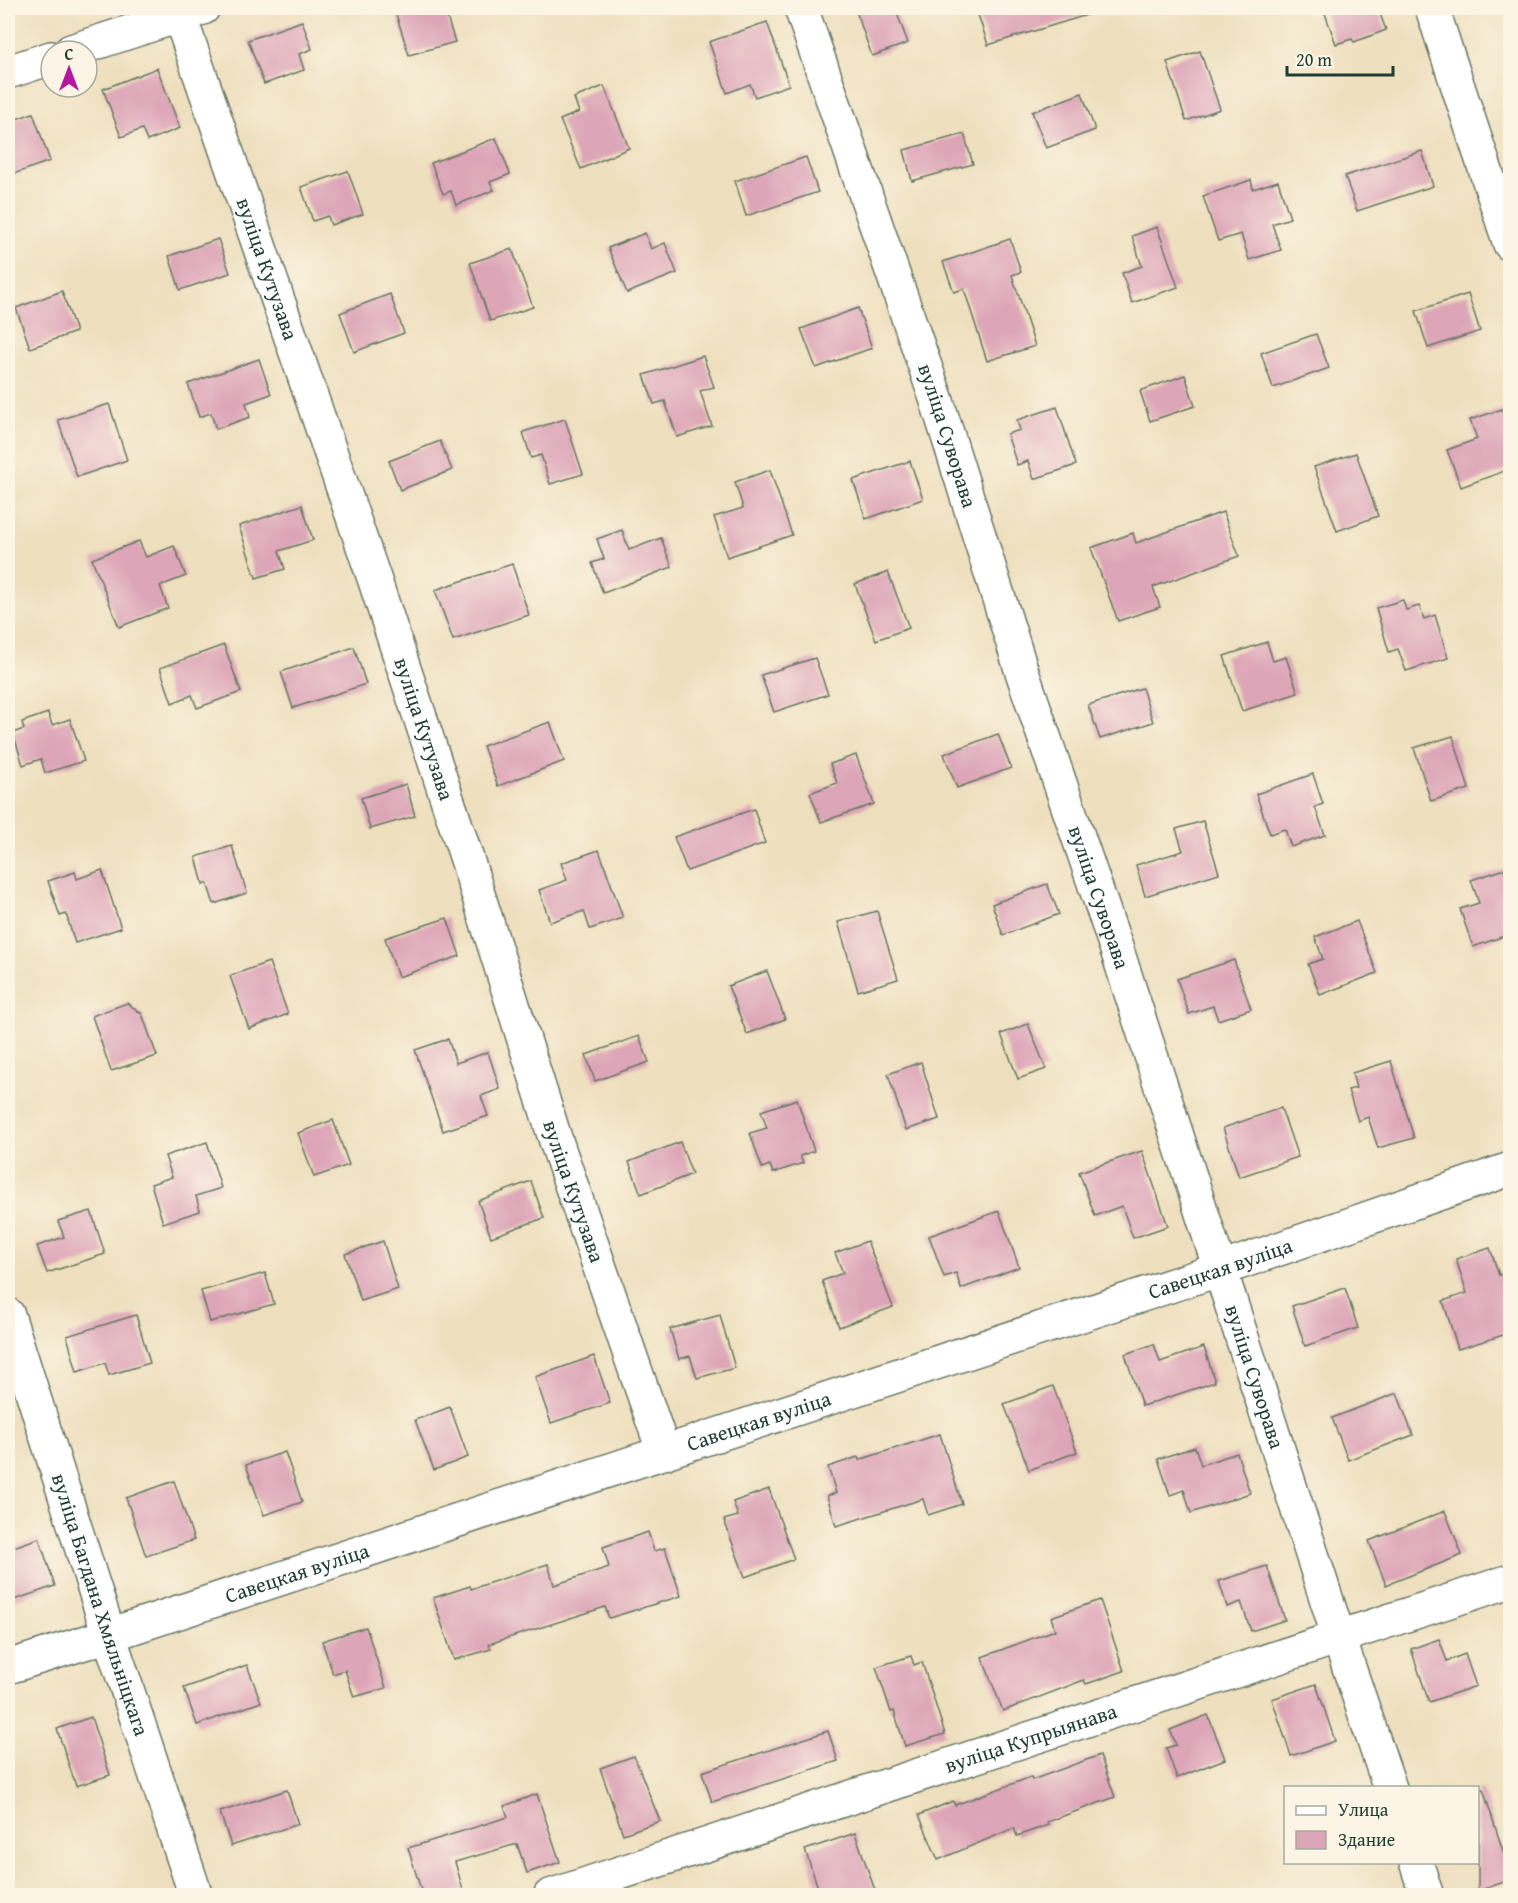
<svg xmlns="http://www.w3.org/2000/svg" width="1518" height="1903" viewBox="0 0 1518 1903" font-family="'Gentium Book Plus',serif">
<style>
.building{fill:#dda5b8}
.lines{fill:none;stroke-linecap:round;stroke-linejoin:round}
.minor-casing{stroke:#677664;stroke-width:36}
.minor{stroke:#fff;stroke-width:33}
.labels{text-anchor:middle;stroke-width:4.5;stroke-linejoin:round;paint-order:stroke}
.street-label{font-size:21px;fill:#1f3d34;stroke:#fcf5e5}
</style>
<rect width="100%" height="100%" fill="#fcf5e5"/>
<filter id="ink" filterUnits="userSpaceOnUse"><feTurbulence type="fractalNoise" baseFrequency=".0167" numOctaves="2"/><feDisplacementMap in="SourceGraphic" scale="12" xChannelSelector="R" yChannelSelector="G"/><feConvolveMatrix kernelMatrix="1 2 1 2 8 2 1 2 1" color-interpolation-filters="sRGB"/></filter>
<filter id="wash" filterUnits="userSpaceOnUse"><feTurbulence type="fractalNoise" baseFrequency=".008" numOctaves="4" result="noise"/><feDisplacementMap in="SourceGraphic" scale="24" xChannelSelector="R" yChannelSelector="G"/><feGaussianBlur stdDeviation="1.35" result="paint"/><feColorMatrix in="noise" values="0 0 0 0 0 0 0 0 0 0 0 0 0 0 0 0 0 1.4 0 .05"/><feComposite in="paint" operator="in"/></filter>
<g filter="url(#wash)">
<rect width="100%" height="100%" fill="#eedfbe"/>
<g id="blocks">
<g class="building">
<polygon points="394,8 444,8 455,42 409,55"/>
<polygon points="855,8 895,8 908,43 872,56"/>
<polygon points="976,8 1086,8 1087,15 988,45"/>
<polygon points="1323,8 1378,8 1386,30 1354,42 1352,39 1336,44"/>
<polygon points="302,21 312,49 299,54 304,70 264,84 248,40"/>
<polygon points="767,22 789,85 755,97 750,84 727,93 709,42"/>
<polygon points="1200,51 1220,109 1186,121 1167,62"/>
<polygon points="157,68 180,128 147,141 142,129 121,137 103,89"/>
<polygon points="604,86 629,148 581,169 560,120 579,112 574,98"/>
<polygon points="1082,93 1095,130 1046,148 1032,112"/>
<polygon points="33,113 50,161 8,176 8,122"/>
<polygon points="964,134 973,164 912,181 904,150"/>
<polygon points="496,138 510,174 490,182 494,190 456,205 451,191 443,194 431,163"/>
<polygon points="1422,151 1433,186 1357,211 1345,176"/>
<polygon points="806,157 818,192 746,216 735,181"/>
<polygon points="348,171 363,214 331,225 328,216 313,221 301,187"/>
<polygon points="1251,180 1253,189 1278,181 1290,218 1272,224 1281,250 1249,260 1241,234 1218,241 1203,196"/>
<polygon points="1157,227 1178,287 1132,303 1122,273 1142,266 1132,236"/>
<polygon points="645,233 651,249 665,243 677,273 627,293 608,248"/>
<polygon points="218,239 230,273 180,290 169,256"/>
<polygon points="1010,239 1021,272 1012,275 1035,346 987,361 964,289 954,292 943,262"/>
<polygon points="512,249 533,307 490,321 470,263"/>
<polygon points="62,291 76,332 30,348 16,308"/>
<polygon points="390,294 404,333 354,352 340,313"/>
<polygon points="1468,294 1480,331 1428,348 1416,311"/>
<polygon points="858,308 872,348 816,368 801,329"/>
<polygon points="1316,334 1329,368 1273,388 1261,353"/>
<polygon points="703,356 714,387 700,391 712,426 677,437 665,401 654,404 644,375"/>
<polygon points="259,359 271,394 246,403 250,417 216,429 211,413 199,417 188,384"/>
<polygon points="1185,375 1195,406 1150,421 1140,391"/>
<polygon points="109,404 127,460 77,477 58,420"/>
<polygon points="1057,407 1076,465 1034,479 1028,461 1017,465 1007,434 1020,430 1017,420"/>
<polygon points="1502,409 1510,432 1510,469 1461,487 1447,450 1477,439 1470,420"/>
<polygon points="565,419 583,474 550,484 541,455 531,458 523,432"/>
<polygon points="440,441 452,470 400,490 389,461"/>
<polygon points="1356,453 1378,516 1337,531 1314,467"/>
<polygon points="910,461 923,499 866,519 853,480"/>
<polygon points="770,470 792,535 727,557 714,517 743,508 735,482"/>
<polygon points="302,505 313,540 279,551 285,569 256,578 239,526"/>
<polygon points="1223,512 1239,556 1153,587 1160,607 1118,621 1091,548 1133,533 1136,543"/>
<polygon points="622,530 629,550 661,538 672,567 603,593 592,563 604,559 597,539"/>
<polygon points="139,541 146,557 174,546 186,576 160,586 168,608 119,627 92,559"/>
<polygon points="512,564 529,615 453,640 435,590"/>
<polygon points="888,572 909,628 876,640 855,584"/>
<polygon points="1403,600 1406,610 1419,606 1424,619 1435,615 1448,658 1406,671 1398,649 1389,652 1376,608"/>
<polygon points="1267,642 1273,661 1286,657 1298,693 1242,711 1224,656"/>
<polygon points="224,645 241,692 197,708 192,695 172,703 160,668"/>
<polygon points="354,647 366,684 293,708 281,672"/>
<polygon points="815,658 828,694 774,712 761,675"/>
<polygon points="1142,688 1153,722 1100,739 1088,705"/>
<polygon points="48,713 52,725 70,719 84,761 45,773 41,759 23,765 13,733 24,729 22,722"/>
<polygon points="550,722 564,761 498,786 483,746"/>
<polygon points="998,734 1011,768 957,788 944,754"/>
<polygon points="1453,736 1469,789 1431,801 1414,748"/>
<polygon points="856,755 874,804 821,822 810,793 837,783 830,764"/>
<polygon points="1313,774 1323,804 1315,807 1325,835 1291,847 1285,829 1270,834 1256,794"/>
<polygon points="406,784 415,816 370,829 361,798"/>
<polygon points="754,809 765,843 687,871 674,837"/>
<polygon points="1203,821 1219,873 1145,896 1136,865 1183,851 1176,829"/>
<polygon points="232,846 247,893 214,904 207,883 203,884 196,857"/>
<polygon points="599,850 623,918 590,929 584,911 550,922 539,890 567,880 561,863"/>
<polygon points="1505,869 1510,884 1510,934 1473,947 1460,909 1479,903 1471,880"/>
<polygon points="102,870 121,928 75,943 66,914 60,916 48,881 75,872 77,879"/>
<polygon points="1047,884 1059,914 1003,935 992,904"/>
<polygon points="877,911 898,979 858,991 838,922"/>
<polygon points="447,918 460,956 398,977 385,938"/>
<polygon points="1357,921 1377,973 1320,995 1308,964 1323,959 1315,937"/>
<polygon points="1234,960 1251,1009 1218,1020 1213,1006 1189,1014 1177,979"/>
<polygon points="269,962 288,1014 249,1029 230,976"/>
<polygon points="767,971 785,1019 747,1034 728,986"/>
<polygon points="127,1003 142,1014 157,1056 111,1071 92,1016"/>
<polygon points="1028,1024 1046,1069 1018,1079 1001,1034"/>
<polygon points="639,1036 649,1062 595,1081 586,1055"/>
<polygon points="448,1039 456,1063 488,1052 500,1089 481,1096 488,1116 443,1131 415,1050"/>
<polygon points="1391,1061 1414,1138 1378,1148 1368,1117 1358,1121 1348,1090 1356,1088 1352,1073"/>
<polygon points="921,1062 939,1119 906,1130 888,1074"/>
<polygon points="797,1099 814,1151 800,1156 803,1163 773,1173 770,1165 762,1168 750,1133 767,1128 761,1111"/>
<polygon points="1281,1108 1298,1157 1239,1177 1223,1128"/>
<polygon points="333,1120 349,1165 314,1177 298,1133"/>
<polygon points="207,1142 221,1188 196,1196 200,1211 163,1223 151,1184 172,1177 165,1156"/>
<polygon points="680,1142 692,1174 641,1194 629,1162"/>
<polygon points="1142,1151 1168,1226 1133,1238 1122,1206 1095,1216 1079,1172"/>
<polygon points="531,1181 544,1218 491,1237 478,1201"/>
<polygon points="91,1211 105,1254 47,1273 37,1246 64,1237 58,1221"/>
<polygon points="999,1211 1019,1267 961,1289 956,1273 944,1277 929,1236"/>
<polygon points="383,1241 398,1289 361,1301 345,1254"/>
<polygon points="867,1241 893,1307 839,1327 822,1281 843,1273 835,1253"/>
<polygon points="1490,1248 1499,1275 1510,1272 1510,1333 1458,1349 1443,1301 1467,1293 1456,1259"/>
<polygon points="265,1273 274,1304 210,1322 201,1291"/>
<polygon points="1345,1288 1358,1328 1305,1346 1292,1306"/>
<polygon points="136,1315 150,1363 109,1375 105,1363 77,1372 67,1336"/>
<polygon points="720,1315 735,1368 697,1378 690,1356 679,1359 670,1329"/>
<polygon points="1154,1344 1160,1362 1204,1347 1215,1382 1142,1406 1125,1354"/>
<polygon points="594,1356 610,1403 551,1423 535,1377"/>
<polygon points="1053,1386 1077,1452 1029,1470 1004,1404"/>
<polygon points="1397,1393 1413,1435 1348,1460 1332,1418"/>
<polygon points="450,1407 468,1457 434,1470 415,1420"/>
<polygon points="940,1434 962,1504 928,1515 923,1499 836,1526 827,1496 836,1493 828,1467 858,1457 859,1460"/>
<polygon points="1195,1447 1201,1465 1237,1453 1250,1493 1191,1513 1184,1490 1170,1495 1158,1459"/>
<polygon points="285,1452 302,1502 264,1515 246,1465"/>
<polygon points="174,1481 194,1540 146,1556 126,1498"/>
<polygon points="769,1489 794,1559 745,1577 724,1520 738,1516 733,1502"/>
<polygon points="1445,1511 1462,1555 1386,1585 1369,1541"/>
<polygon points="648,1532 654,1551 665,1548 681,1596 609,1618 605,1607 489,1644 491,1649 454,1660 433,1598 470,1586 471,1589 548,1564 554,1585 609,1567 603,1547"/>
<polygon points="39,1538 55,1586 8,1602 8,1549"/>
<polygon points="1267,1566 1285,1620 1251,1631 1241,1602 1227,1607 1219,1581"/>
<polygon points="1100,1600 1124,1671 1086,1684 1084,1680 1003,1711 982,1657 1055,1630 1051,1617"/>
<polygon points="366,1627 386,1688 354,1697 345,1670 333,1674 322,1641"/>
<polygon points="1439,1639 1447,1661 1465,1654 1476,1686 1429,1702 1411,1649"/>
<polygon points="911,1656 914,1665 922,1662 945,1734 905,1746 894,1711 891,1712 876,1667"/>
<polygon points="247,1665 261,1702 197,1725 184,1688"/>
<polygon points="1316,1684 1335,1741 1291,1756 1272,1699"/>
<polygon points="1208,1715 1225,1759 1177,1778 1166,1748 1176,1745 1170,1730"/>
<polygon points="91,1717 110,1775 76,1786 57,1729"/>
<polygon points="828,1731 838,1761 712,1802 702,1772"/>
<polygon points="1100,1755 1115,1797 1047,1822 1048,1825 1017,1836 1014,1828 938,1860 919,1815 953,1801 955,1805 1031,1777 1032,1780"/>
<polygon points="634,1756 660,1821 623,1834 600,1768"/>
<polygon points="1483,1789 1510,1873 1510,1880 1478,1891 1478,1790"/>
<polygon points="287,1790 298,1824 231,1846 220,1812"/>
<polygon points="537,1794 560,1862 527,1873 517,1844 455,1862 463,1890 444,1896 423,1896 408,1848 508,1817 504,1806"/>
<polygon points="855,1833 877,1896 821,1896 805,1850"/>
</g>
</g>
</g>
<g filter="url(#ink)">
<use href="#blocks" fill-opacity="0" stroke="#677664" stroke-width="1.5"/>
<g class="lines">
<g class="minor-casing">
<g id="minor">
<path id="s1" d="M177,8L375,581L466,856L555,1138L664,1453"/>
<path id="s2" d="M801,8L936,398L1022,672L1118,953L1339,1638L1390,1788"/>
<polyline points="1432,8 1510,244"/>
<polyline points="71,51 203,8"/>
<polyline points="8,72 51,58"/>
<path id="s3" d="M8,1315L109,1635L196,1896"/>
<path id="s4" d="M8,1667L109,1635L1221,1269L1510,1169"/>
<polyline points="1416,1862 1427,1896"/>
<path id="s5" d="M550,1896L1510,1581"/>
</g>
</g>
<use href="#minor" class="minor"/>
</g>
</g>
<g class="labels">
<g class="street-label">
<text dy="7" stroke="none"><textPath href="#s1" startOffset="276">вуліца Кутузава</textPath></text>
<text dy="7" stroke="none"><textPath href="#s2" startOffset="452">вуліца Суворава</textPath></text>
<text dy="7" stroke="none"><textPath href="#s1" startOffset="762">вуліца Кутузава</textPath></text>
<text dy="7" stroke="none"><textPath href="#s2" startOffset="938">вуліца Суворава</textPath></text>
<text dy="7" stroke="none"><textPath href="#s1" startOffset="1248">вуліца Кутузава</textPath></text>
<text dy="7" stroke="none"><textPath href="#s4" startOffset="1276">Савецкая вуліца</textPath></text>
<text dy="7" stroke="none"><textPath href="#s2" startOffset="1442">вуліца Суворава</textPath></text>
<text dy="7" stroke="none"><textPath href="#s4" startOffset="790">Савецкая вуліца</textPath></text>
<text dy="7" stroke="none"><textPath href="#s4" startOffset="304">Савецкая вуліца</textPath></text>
<text dy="7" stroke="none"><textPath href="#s3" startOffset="304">вуліца Багдана Хмяльніцкага</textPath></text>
<text dy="7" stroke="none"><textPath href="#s5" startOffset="506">вуліца Купрыянава</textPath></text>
</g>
</g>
<rect width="1518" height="1903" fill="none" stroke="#fcf5e5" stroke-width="30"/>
<rect x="1284" y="1786" width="195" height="78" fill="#fcf5e5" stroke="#a4ab9e" stroke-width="1.5"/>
<rect x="1296" y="1806" width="30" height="9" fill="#ffffff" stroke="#a4ab9e" stroke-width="1.5"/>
<text x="1338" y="1816" font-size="18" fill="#1f3d34">Улица</text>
<rect x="1296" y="1831" width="30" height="18" fill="#dda5b8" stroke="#a4ab9e" stroke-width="1.5"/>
<text x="1338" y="1846" font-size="18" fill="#1f3d34">Здание</text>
<g transform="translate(69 69)"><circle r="28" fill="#fcf5e5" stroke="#a4ab9e" stroke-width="1.5"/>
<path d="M0-4.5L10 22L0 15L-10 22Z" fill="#b5179e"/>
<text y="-9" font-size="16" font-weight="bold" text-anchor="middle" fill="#1f3d34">С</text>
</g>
<path d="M1287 66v9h106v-9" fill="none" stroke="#1f3d34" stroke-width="3"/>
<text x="1296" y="66" font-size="18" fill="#1f3d34" stroke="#fcf5e5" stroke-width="4.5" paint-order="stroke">20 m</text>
</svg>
